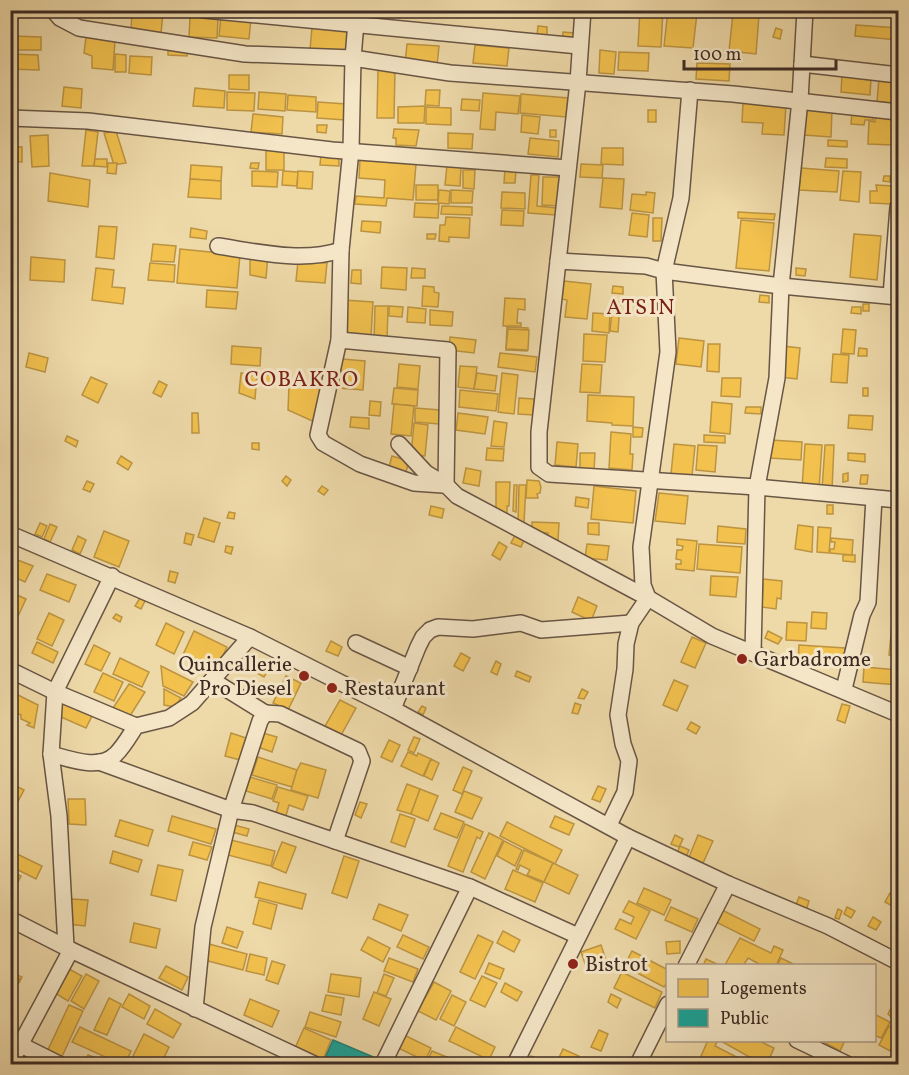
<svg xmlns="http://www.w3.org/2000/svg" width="909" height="1075" viewBox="0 0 909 1075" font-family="Vollkorn,serif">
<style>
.homes{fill:#f2c14e;stroke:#bc9441;stroke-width:1.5}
.public{fill:#17a398;stroke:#227f75;stroke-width:1.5}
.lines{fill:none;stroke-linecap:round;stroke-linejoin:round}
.minor-casing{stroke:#695645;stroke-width:18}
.minor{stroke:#f4e6c7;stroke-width:15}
.poi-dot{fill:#8f2418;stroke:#f4e6c7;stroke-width:2}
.labels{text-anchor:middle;stroke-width:6;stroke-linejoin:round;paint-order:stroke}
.poi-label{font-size:21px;fill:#3d2a24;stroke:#f4e6c7;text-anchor:start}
.neighbourhood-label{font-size:22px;letter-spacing:1.5px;fill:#7a1f14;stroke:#f4e6c7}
</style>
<rect width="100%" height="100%" fill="#eed9a9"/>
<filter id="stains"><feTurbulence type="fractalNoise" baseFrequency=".00333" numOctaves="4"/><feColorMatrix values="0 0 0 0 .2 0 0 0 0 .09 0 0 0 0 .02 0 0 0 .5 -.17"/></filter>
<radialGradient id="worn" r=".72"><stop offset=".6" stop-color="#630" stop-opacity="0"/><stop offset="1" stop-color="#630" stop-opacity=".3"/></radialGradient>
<g class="homes">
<polygon points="132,10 163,12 161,34 131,31"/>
<polygon points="290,10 317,10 317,15 290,17"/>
<polygon points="333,10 352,10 352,20 332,18"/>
<polygon points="386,10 407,10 407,15 385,12"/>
<polygon points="498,10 515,10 515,16 498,15"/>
<polygon points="592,10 598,10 598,18 591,18"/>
<polygon points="640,10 663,10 661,47 638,46"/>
<polygon points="668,10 697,13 693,48 664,46"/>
<polygon points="733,13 759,15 756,54 729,51"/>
<polygon points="221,16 251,18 249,39 219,36"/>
<polygon points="190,17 218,19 217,38 189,37"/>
<polygon points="856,25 898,28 898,40 855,36"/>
<polygon points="538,26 547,27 547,36 537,36"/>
<polygon points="312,27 348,29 346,52 310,50"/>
<polygon points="776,28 782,30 780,39 773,37"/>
<polygon points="563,32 574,33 573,42 562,40"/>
<polygon points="12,36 41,37 41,50 12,50"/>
<polygon points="86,37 115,41 113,70 92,68 92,56 84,53"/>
<polygon points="407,44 439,46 437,66 405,63"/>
<polygon points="475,45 509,48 507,66 473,63"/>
<polygon points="168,48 188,49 187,56 168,55"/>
<polygon points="600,50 616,52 614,74 599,73"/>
<polygon points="619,52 649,53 648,71 618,70"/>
<polygon points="10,54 38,55 39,70 10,69"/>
<polygon points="115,54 126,55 126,72 115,72"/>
<polygon points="130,56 152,57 151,75 129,73"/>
<polygon points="697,63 730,64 729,81 696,79"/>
<polygon points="378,69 395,70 394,118 377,118"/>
<polygon points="229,75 249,75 249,90 229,89"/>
<polygon points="842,75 871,79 870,95 841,92"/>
<polygon points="879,78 897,80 895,103 877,102"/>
<polygon points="64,87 82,89 81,108 62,106"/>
<polygon points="195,88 225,91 224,108 193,106"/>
<polygon points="426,90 440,90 439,106 425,105"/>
<polygon points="227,92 255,93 254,111 227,110"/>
<polygon points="259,92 286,94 285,111 258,109"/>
<polygon points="483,93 520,96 518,114 496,112 495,130 480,129"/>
<polygon points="521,94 568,98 566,117 520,113"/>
<polygon points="288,95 316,97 316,112 287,110"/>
<polygon points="462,99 480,100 479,111 461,110"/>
<polygon points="318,102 346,104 345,120 317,118"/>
<polygon points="743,103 786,105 784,135 762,134 763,123 742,122"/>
<polygon points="425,106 424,123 398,123 398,107"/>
<polygon points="426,107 451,108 451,125 426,124"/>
<polygon points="805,109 832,110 831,137 804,135"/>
<rect x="648" y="110" width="8" height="12"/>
<polygon points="852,111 873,112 873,120 865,120 864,125 851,124"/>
<polygon points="876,113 894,114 892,145 868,144 869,121 875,122"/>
<polygon points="253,114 283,117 282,134 251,132"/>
<polygon points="522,115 540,117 538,134 521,132"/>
<polygon points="317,125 327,125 326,133 317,132"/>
<polygon points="394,129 419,130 416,146 396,145 396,138 393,138"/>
<polygon points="86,130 98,132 94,166 82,166"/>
<rect x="550" y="130" width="6" height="7"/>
<polygon points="116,131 126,163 114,165 104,133"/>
<polygon points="448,133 473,134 472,149 448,148"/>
<polygon points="48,135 49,166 32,167 30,136"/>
<polygon points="530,138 559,141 558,157 528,154"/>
<polygon points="828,140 847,141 847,147 828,146"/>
<polygon points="10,146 22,147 22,162 10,161"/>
<polygon points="602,148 623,148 623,165 601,164"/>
<rect x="266" y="149" width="18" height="21"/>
<polygon points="321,154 339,155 339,166 320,165"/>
<polygon points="826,158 847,159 847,168 825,167"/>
<polygon points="95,159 107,159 107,167 94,166"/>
<polygon points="360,160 416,164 413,200 387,198 386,206 355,204 356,196 384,198 385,180 359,178"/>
<polygon points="108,163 117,163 116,174 107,173"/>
<polygon points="251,163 259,163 258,169 250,168"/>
<polygon points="581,164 603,165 602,178 580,177"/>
<polygon points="191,165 222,167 221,181 190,179"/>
<polygon points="447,165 461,167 460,186 445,185"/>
<polygon points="801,168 839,171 837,192 799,190"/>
<polygon points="505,169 516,170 515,183 504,183"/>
<polygon points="463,170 475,170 474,189 463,188"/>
<polygon points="252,171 278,172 277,187 252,186"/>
<polygon points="283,171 298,172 297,186 282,185"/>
<polygon points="298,171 313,172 312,189 297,188"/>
<polygon points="843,171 861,172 859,202 840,200"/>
<polygon points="50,173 90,180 88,207 48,201"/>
<polygon points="531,175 539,175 537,206 557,208 556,215 528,213"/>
<polygon points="884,176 890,176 890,182 883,181"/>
<polygon points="543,177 560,177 559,206 542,205"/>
<polygon points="603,178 624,179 622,209 600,207"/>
<polygon points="190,179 221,181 221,199 188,197"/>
<rect x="416" y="185" width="22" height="15"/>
<polygon points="876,185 893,186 892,204 870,203 870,191 877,191"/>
<polygon points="439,190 450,191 449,204 438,203"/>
<polygon points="451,190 473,191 472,203 451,203"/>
<polygon points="502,192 525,193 525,209 501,208"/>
<polygon points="646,192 655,193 653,213 630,210 632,194 646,195"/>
<polygon points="415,203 439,204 438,218 414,217"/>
<polygon points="442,206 472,207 472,215 441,214"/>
<polygon points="502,210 524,211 523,226 501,225"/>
<polygon points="738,212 775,214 774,220 738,218"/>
<polygon points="632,213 649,215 647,237 629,235"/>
<polygon points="446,217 470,218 469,238 449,237 449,242 439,241 440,225 445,225"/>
<polygon points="653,218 662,218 661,241 653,241"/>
<polygon points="741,220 774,223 769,271 736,268"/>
<polygon points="362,221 381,222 380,233 361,231"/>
<polygon points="99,226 117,227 114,259 96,257"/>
<polygon points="191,228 207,231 206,239 190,237"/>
<polygon points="427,234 436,234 435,239 427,239"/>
<polygon points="854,234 881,236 877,280 850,277"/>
<polygon points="153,244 176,246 174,262 151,261"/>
<polygon points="180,249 240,255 237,288 177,283"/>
<polygon points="250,254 268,255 266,278 250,275"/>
<polygon points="31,257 65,260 64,282 30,280"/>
<polygon points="298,261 327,263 325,283 296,281"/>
<polygon points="150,263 175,265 174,282 148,280"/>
<polygon points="382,267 407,268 406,290 381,288"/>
<polygon points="96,268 114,270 112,287 125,288 123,304 92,300"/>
<polygon points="412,268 425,269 425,278 411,278"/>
<polygon points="796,268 806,269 805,276 796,275"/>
<polygon points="352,270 361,270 361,284 351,283"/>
<polygon points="564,281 591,284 587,319 565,317 567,300 562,299"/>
<polygon points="423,286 434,287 434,292 439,293 438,307 422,306"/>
<polygon points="613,286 623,287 623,294 612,293"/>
<polygon points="207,290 238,292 236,309 206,307"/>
<polygon points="760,295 769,296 769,303 759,302"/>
<polygon points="505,298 525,299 525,310 518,309 517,323 521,323 521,326 503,326"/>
<polygon points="344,300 373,302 371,336 342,334"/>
<polygon points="613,302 620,302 618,332 610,331"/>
<rect x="863" y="304" width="6" height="7"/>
<polygon points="375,306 388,306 387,342 374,342"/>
<polygon points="389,306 403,307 402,317 389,316"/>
<polygon points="408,307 426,309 425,323 407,322"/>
<polygon points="852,307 861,307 861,314 851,313"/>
<polygon points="430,310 453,312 452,326 430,325"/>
<polygon points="593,313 610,314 609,333 592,331"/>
<polygon points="507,327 528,328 527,351 506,350"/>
<polygon points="508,329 529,330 528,350 506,349"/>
<polygon points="843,329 856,330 854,354 841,353"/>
<polygon points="584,334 607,335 605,362 583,361"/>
<polygon points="450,337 476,340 474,353 449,350"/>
<polygon points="679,338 704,341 701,367 676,364"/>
<polygon points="708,344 720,344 719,372 707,371"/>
<polygon points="232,346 261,348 260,366 231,364"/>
<polygon points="783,346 800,348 797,379 780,377"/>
<polygon points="859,348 867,349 867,356 858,356"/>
<polygon points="29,353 48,358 45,372 26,367"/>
<polygon points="500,353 537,357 535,372 498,367"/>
<polygon points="833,354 849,355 847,383 831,382"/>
<polygon points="897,358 898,358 898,388 894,387"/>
<polygon points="342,359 365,361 363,390 339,388"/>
<polygon points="399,364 420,366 418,389 397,387"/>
<polygon points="582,364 602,365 600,393 580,392"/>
<polygon points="460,366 477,367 474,389 458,387"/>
<polygon points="241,373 257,375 255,399 239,393"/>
<polygon points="477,373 497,376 495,391 474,389"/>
<polygon points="502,373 518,375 514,414 498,412"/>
<polygon points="259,374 281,376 280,385 258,384"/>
<polygon points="91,377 107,384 98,403 82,395"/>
<polygon points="722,378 741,378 740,397 721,396"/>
<polygon points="159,381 167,385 161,397 153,393"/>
<polygon points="289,386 324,388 319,424 288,410"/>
<polygon points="394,388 418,390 417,406 392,404"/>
<rect x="863" y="388" width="5" height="8"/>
<polygon points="460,390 498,394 496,411 459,407"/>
<polygon points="588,395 634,397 633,426 612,425 612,423 587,421"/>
<polygon points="519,398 534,399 533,415 518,414"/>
<polygon points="370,401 381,402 380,416 369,415"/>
<polygon points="712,402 732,404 730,434 710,432"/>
<polygon points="394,404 414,406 411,436 391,434"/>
<polygon points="746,407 761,407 761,414 745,413"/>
<polygon points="415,408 440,410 439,424 415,422"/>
<polygon points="192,413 198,413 199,433 192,433"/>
<polygon points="458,413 488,417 485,434 456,430"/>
<polygon points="849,415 873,416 872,430 848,428"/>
<polygon points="351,417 369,418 369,429 350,427"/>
<polygon points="494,421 507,423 504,447 491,446"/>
<polygon points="414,423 428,425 425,456 411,455"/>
<polygon points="633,427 643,428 642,437 633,437"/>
<polygon points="611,432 631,434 630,454 633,454 632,470 609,468"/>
<polygon points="704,435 725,436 725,443 704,442"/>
<polygon points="67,436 78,441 76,447 65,441"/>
<polygon points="771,440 802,442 801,460 770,458"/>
<polygon points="557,442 578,444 576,467 555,465"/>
<polygon points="252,443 259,443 259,450 252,449"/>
<polygon points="674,444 695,446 692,476 671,474"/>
<polygon points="805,444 822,445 819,489 802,488"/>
<polygon points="698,445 717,446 715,472 696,470"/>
<polygon points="825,445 834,445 832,491 822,490"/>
<polygon points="487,448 504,449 503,461 486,460"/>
<polygon points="580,453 595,453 594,471 580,471"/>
<polygon points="848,453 865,454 865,462 848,460"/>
<polygon points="121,456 132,463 128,470 117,463"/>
<polygon points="392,456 409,461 406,472 389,467"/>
<polygon points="466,468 481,471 479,486 463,483"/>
<polygon points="848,473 848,481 843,482 843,474"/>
<polygon points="861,475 868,475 867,484 860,484"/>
<polygon points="286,476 291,480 287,486 282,481"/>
<polygon points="527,480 539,481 541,487 540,493 537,494 538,498 526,498"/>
<polygon points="87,481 94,484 90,492 83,489"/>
<polygon points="496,482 510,482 509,506 507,506 507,514 496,514"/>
<polygon points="514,485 517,485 516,512 513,511"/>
<polygon points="519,485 526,485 524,523 518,523"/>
<polygon points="322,486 328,490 324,495 318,491"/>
<polygon points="594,486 636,491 633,523 591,519"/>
<polygon points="659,493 688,496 685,524 655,521"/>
<polygon points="576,497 589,499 588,508 575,506"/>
<rect x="827" y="505" width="6" height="9"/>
<polygon points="431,506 444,509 442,518 429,515"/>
<polygon points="229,512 235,513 234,519 227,518"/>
<polygon points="204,518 220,523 214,542 198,537"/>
<polygon points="532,522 559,523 558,541 547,541 548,533 532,532"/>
<polygon points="40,523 47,526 42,537 35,534"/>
<polygon points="588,523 599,523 599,535 588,534"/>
<polygon points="50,524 57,527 50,542 44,539"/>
<polygon points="798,525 813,527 812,552 795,549"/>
<polygon points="718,526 746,529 745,544 717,542"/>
<polygon points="818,527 831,528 829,553 817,552"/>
<polygon points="104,531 129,541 119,567 94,557"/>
<polygon points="897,531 898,531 898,560 896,560"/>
<polygon points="186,533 194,535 191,545 184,543"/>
<polygon points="516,533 525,538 521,547 511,543"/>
<polygon points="78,536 86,540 80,554 72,550"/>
<polygon points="831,538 853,540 852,555 830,553 830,549 834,549 835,542 831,542"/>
<polygon points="677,539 697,541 694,571 676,569 676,564 681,564 681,560 676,559 677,550 682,550 683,546 677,545"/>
<polygon points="499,542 507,547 500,560 492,555"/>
<polygon points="587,544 609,546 607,560 585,558"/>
<polygon points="699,544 742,547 740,573 697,569"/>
<polygon points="226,546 233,547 231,554 225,552"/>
<polygon points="843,555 855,555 855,562 843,561"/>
<polygon points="15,559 33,566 25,582 10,575 10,569"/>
<polygon points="170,571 178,573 175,583 168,581"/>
<polygon points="47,574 76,585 69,602 40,590"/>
<polygon points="711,576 738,577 736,597 710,595"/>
<polygon points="763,579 782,581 781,599 777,598 776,609 762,607"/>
<polygon points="10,592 26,599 14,625 10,623"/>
<polygon points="894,592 898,592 898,621 893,621"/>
<polygon points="578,597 597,606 591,621 572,612"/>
<polygon points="140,598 145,601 141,609 135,606"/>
<polygon points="812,612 827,613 826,629 811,628"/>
<polygon points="49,613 64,620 52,646 37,639"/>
<polygon points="116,614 122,617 120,622 113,618"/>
<polygon points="787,622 807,623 806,641 786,640"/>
<polygon points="166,623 184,632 174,654 156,645"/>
<polygon points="892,624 898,624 898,656 889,655"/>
<polygon points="194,631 227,647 215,672 182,657"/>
<polygon points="768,631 782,638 778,644 765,638"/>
<polygon points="692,637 706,643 695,668 681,662"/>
<polygon points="331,641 342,647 338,656 326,651"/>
<polygon points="37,642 58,652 53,663 32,653"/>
<polygon points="94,645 110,653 101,671 85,664"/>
<polygon points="799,645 845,648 844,666 798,663"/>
<polygon points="461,653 470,658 463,671 454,666"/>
<polygon points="120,658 149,672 142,687 113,674"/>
<polygon points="263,661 271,666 264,677 255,672"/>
<polygon points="496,661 501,664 497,675 491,672"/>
<polygon points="161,666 193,682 184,696 163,686"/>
<polygon points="864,667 898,670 898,685 863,682"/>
<polygon points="517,671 531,677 529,682 515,676"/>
<polygon points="103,673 123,682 114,701 94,692"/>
<polygon points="286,676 301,683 288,710 273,703"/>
<polygon points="674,680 688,686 677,711 663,705"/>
<polygon points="129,684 145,692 130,716 113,708"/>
<polygon points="164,689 181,698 175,707 164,705"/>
<polygon points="582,689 588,692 584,699 578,698"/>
<polygon points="16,694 38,705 34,728 27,725 30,723 21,719 21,715 10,710"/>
<polygon points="62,698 94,712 86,728 54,714"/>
<polygon points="340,700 356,708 340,737 324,728"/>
<polygon points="575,703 581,705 578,714 572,713"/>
<polygon points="842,704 850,706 845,723 837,720"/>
<polygon points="422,706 426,708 423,715 418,712"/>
<polygon points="691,722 700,727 696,734 687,729"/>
<polygon points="231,733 246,738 240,760 225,756"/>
<polygon points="263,733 277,737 272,752 258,747"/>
<polygon points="414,737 420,739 414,753 408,750"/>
<polygon points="389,740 400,745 392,762 381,757"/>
<polygon points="408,752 417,756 418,753 431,759 423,776 401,766"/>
<polygon points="258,757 297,770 292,787 252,775"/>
<polygon points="431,759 439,763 432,780 424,776"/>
<polygon points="301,763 326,770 318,798 291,790 297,770"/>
<polygon points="463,767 472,771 462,794 453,790"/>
<polygon points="250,777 277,785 272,799 246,791"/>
<polygon points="10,783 24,790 16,805 10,802"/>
<polygon points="407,784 420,789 411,814 397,810"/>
<polygon points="598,786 606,789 600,802 592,799"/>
<polygon points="278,787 308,796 303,810 289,805 285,819 275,816 279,803 273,801"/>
<polygon points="420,789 438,796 428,821 411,814"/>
<polygon points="464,791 482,798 472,819 455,812"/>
<polygon points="68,799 85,799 86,825 69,824"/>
<polygon points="360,802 367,804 361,818 355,815"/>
<polygon points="441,813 464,822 457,838 434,829"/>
<polygon points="400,814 415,819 405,847 391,842"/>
<polygon points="172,816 216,829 211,844 168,831"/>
<polygon points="555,816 574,824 569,835 550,827"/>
<polygon points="120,820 153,830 148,846 115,836"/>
<polygon points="507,822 562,850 555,864 500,836"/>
<polygon points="465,824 483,832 480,839 477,837 463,872 448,866"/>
<polygon points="234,825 249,829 247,836 232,832"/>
<polygon points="489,833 503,840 485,879 471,872"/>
<polygon points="675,835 683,839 679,847 671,844"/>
<polygon points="698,835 713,841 703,863 689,857"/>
<polygon points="227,839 275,851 271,866 224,854"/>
<polygon points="504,841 522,850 515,866 497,856"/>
<polygon points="193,842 212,847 207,860 189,855"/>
<polygon points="282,842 296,847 286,873 272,867"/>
<polygon points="680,846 689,850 686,857 677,853"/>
<polygon points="524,850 553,863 544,882 527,875 530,870 520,865 518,870 516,869"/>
<polygon points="113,851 142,860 138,872 110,863"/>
<polygon points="15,853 42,866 36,879 10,866"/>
<polygon points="344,856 359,861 347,898 332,893"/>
<polygon points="553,863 578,875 569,894 544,882"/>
<polygon points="158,865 183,870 176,901 151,895"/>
<polygon points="513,870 543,883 535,902 505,889"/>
<polygon points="10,871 21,876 10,897"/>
<polygon points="259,882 306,894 302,909 255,897"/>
<polygon points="644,888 671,900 664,915 637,903"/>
<polygon points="890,893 896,896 892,906 885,902"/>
<polygon points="799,897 809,901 805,914 794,910"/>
<polygon points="71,899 88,900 85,926 68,924"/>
<polygon points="259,900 277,905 271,929 253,924"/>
<polygon points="629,901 650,911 636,939 615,929 620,919 631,924 634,917 623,912"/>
<polygon points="379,904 408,915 401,931 373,919"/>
<polygon points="671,907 698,919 692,932 665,920"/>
<polygon points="847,907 855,911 851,918 844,914"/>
<polygon points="720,909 760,929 754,941 714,921"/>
<polygon points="838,909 842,911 839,919 835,918"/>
<polygon points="873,917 881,922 876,930 868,926"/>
<polygon points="134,923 160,929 156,948 130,942"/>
<polygon points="227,927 243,932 237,948 222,943"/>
<polygon points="503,931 520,940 514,952 497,943"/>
<polygon points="403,935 429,947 423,959 397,947"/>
<polygon points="478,935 493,942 475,979 460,972"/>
<polygon points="368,937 390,948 383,962 361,950"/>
<polygon points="740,938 771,953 774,946 783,950 776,966 763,966 748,958 743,966 729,966 726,963"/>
<polygon points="680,941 680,953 667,954 666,942"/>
<polygon points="209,944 247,954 243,970 204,960"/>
<polygon points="601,945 607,963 587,969 581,952"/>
<polygon points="632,951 668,970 668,981 664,987 624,966"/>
<polygon points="250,954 267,958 264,975 246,971"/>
<polygon points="389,958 418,969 413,982 384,971"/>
<polygon points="781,958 797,966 777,966"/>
<polygon points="706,959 721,966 703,966"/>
<polygon points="272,961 285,965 278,984 266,980"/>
<polygon points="489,963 504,969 500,979 485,973"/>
<polygon points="166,966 188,977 182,990 159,978"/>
<polygon points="69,969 82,976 68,1001 55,993"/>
<polygon points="10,972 22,977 10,999"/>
<polygon points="622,972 662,992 655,1008 614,988"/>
<polygon points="10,974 20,979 10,997"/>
<polygon points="86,974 99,981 84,1009 71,1001"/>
<polygon points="331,974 361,978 359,997 328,992"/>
<polygon points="384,974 394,978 386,996 377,993"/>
<polygon points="482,976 497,983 485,1007 470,1000"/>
<polygon points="434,982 451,991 436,1020 418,1011"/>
<polygon points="505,983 522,992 517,1001 501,992"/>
<polygon points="374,992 391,999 379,1026 363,1019"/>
<polygon points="129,994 150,1006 144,1019 122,1007"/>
<polygon points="611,994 621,999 617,1008 608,1002"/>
<polygon points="326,995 344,998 341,1015 322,1011"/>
<polygon points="452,995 466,1002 454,1026 440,1019"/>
<polygon points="109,998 121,1004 107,1035 94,1030"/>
<polygon points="250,999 279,1011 272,1027 244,1015"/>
<polygon points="69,1005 83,1011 59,1063 45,1056"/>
<polygon points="891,1008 898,1012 898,1023 888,1014"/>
<polygon points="155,1009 181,1024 173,1038 147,1024"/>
<polygon points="310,1012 341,1022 336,1037 305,1027"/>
<polygon points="874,1014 890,1022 881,1038 874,1035"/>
<polygon points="889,1026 898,1031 890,1051 879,1045"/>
<polygon points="80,1027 131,1051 125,1064 121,1064 72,1042"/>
<polygon points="456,1027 495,1047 489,1060 449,1041"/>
<polygon points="304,1028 331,1040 323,1060 295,1048"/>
<polygon points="599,1030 608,1034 601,1051 591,1047"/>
<polygon points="144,1034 169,1047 161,1064 129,1064"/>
<polygon points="402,1034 431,1048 425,1061 396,1047"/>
<polygon points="708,1040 718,1040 715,1046 750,1064 703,1064 698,1063"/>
<polygon points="719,1040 757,1040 774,1048 767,1064 762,1064"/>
<polygon points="820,1040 845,1040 840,1051"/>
<polygon points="898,1041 898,1054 893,1052"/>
<polygon points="563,1049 579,1056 575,1064 563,1064 557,1062"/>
<polygon points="432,1051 459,1062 458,1064 426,1064"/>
<polygon points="88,1055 96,1058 93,1064 84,1064"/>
<polygon points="531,1056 550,1064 527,1064"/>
<polygon points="871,1057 883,1062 882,1064 868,1064"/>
</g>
<polygon class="public" points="333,1040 378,1059 376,1064 341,1064 325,1058"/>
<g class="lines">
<g class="minor-casing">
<g id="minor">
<polyline points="53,10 60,18 79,28 245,54 353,58 450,73 733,94 898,112"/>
<polyline points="204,10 579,46"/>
<polyline points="357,10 353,58 351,150 341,250 339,340 318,435 323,443 360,464 414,483 443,485"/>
<polyline points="583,10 578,82 539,432 539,467 549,474 757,487 898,500"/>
<polyline points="802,64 898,75"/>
<polyline points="10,118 88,121 332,150 568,168"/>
<path d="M218,246C259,252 302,263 341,250"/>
<polyline points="558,261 646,266 664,271 781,286 898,297"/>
<polyline points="891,296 898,207"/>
<polyline points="339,340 448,350 446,485"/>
<polyline points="399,444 426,473 446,485 457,496 648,598 712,636 898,714"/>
<polyline points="10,534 250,637 393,709 628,837 728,884 828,926 898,962"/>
<polyline points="356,643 410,668"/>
<polyline points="753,652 757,487 777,378 781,286 800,100 805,10"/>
<polyline points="10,670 55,692 136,726"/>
<polyline points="212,680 265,713"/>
<polyline points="844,689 862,615 868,602 874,498"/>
<polyline points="393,709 418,647 423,637 430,630 438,627 473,629 521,623 541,630 631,623"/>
<path d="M51,754C70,759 100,771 116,754C124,746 130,735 136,726L169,718L192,703L250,637"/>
<polyline points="99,762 231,810 260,721 265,713 280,714 358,751 362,761 335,841"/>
<polyline points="609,825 625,792 629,761 623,744 618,715 625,669 626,644 631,623 648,598 643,585 641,547 668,352 664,271 681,198 690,90"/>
<polyline points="10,919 71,950 314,1064"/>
<polyline points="66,947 59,816 51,754 55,692 112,576"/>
<polyline points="686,966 728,884"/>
<polyline points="195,1009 203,927 231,810 253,813 470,887 578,936"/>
<polyline points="797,1040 847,1064"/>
<polyline points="19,1044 59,1064"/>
<polyline points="10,1064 71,950"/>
<polyline points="383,1064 470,887"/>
<polyline points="515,1064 628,837"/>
<polyline points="638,1064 668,1004"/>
</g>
</g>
<use href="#minor" class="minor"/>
</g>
<g class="poi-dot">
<circle cx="742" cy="659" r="6"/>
<circle cx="304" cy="676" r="6"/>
<circle cx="332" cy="688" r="6"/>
<circle cx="573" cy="964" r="6"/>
</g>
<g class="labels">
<g class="poi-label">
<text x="754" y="666">Garbadrome</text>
<text x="292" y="671" text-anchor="end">Quincallerie<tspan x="292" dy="24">Pro Diesel</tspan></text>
<text x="344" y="695">Restaurant</text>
<text x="585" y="971">Bistrot</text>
</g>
<g class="neighbourhood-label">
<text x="641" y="314">ATSIN</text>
<text x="302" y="386">COBAKRO</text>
</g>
</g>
<rect width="909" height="1075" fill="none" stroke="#eed9a9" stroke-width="36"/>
<rect x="12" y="12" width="885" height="1051" fill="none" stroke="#3d2a24" stroke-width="3"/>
<rect x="18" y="18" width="873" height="1039" fill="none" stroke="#3d2a24" stroke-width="1.5"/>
<rect x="666" y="964" width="210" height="78" fill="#f4e6c7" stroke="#ab9b86" stroke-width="1.5"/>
<rect x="678" y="979" width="30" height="18" fill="#f2c14e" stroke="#ab9b86" stroke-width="1.5"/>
<text x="720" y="994" font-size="18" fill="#3d2a24">Logements</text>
<rect x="678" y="1009" width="30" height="18" fill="#17a398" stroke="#ab9b86" stroke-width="1.5"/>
<text x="720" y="1024" font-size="18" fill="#3d2a24">Public</text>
<path d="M684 60v9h152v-9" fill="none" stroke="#3d2a24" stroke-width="3"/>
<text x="693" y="60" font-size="18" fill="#3d2a24" stroke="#f4e6c7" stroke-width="4.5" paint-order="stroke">100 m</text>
<rect width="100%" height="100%" filter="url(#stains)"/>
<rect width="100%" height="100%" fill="url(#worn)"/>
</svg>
